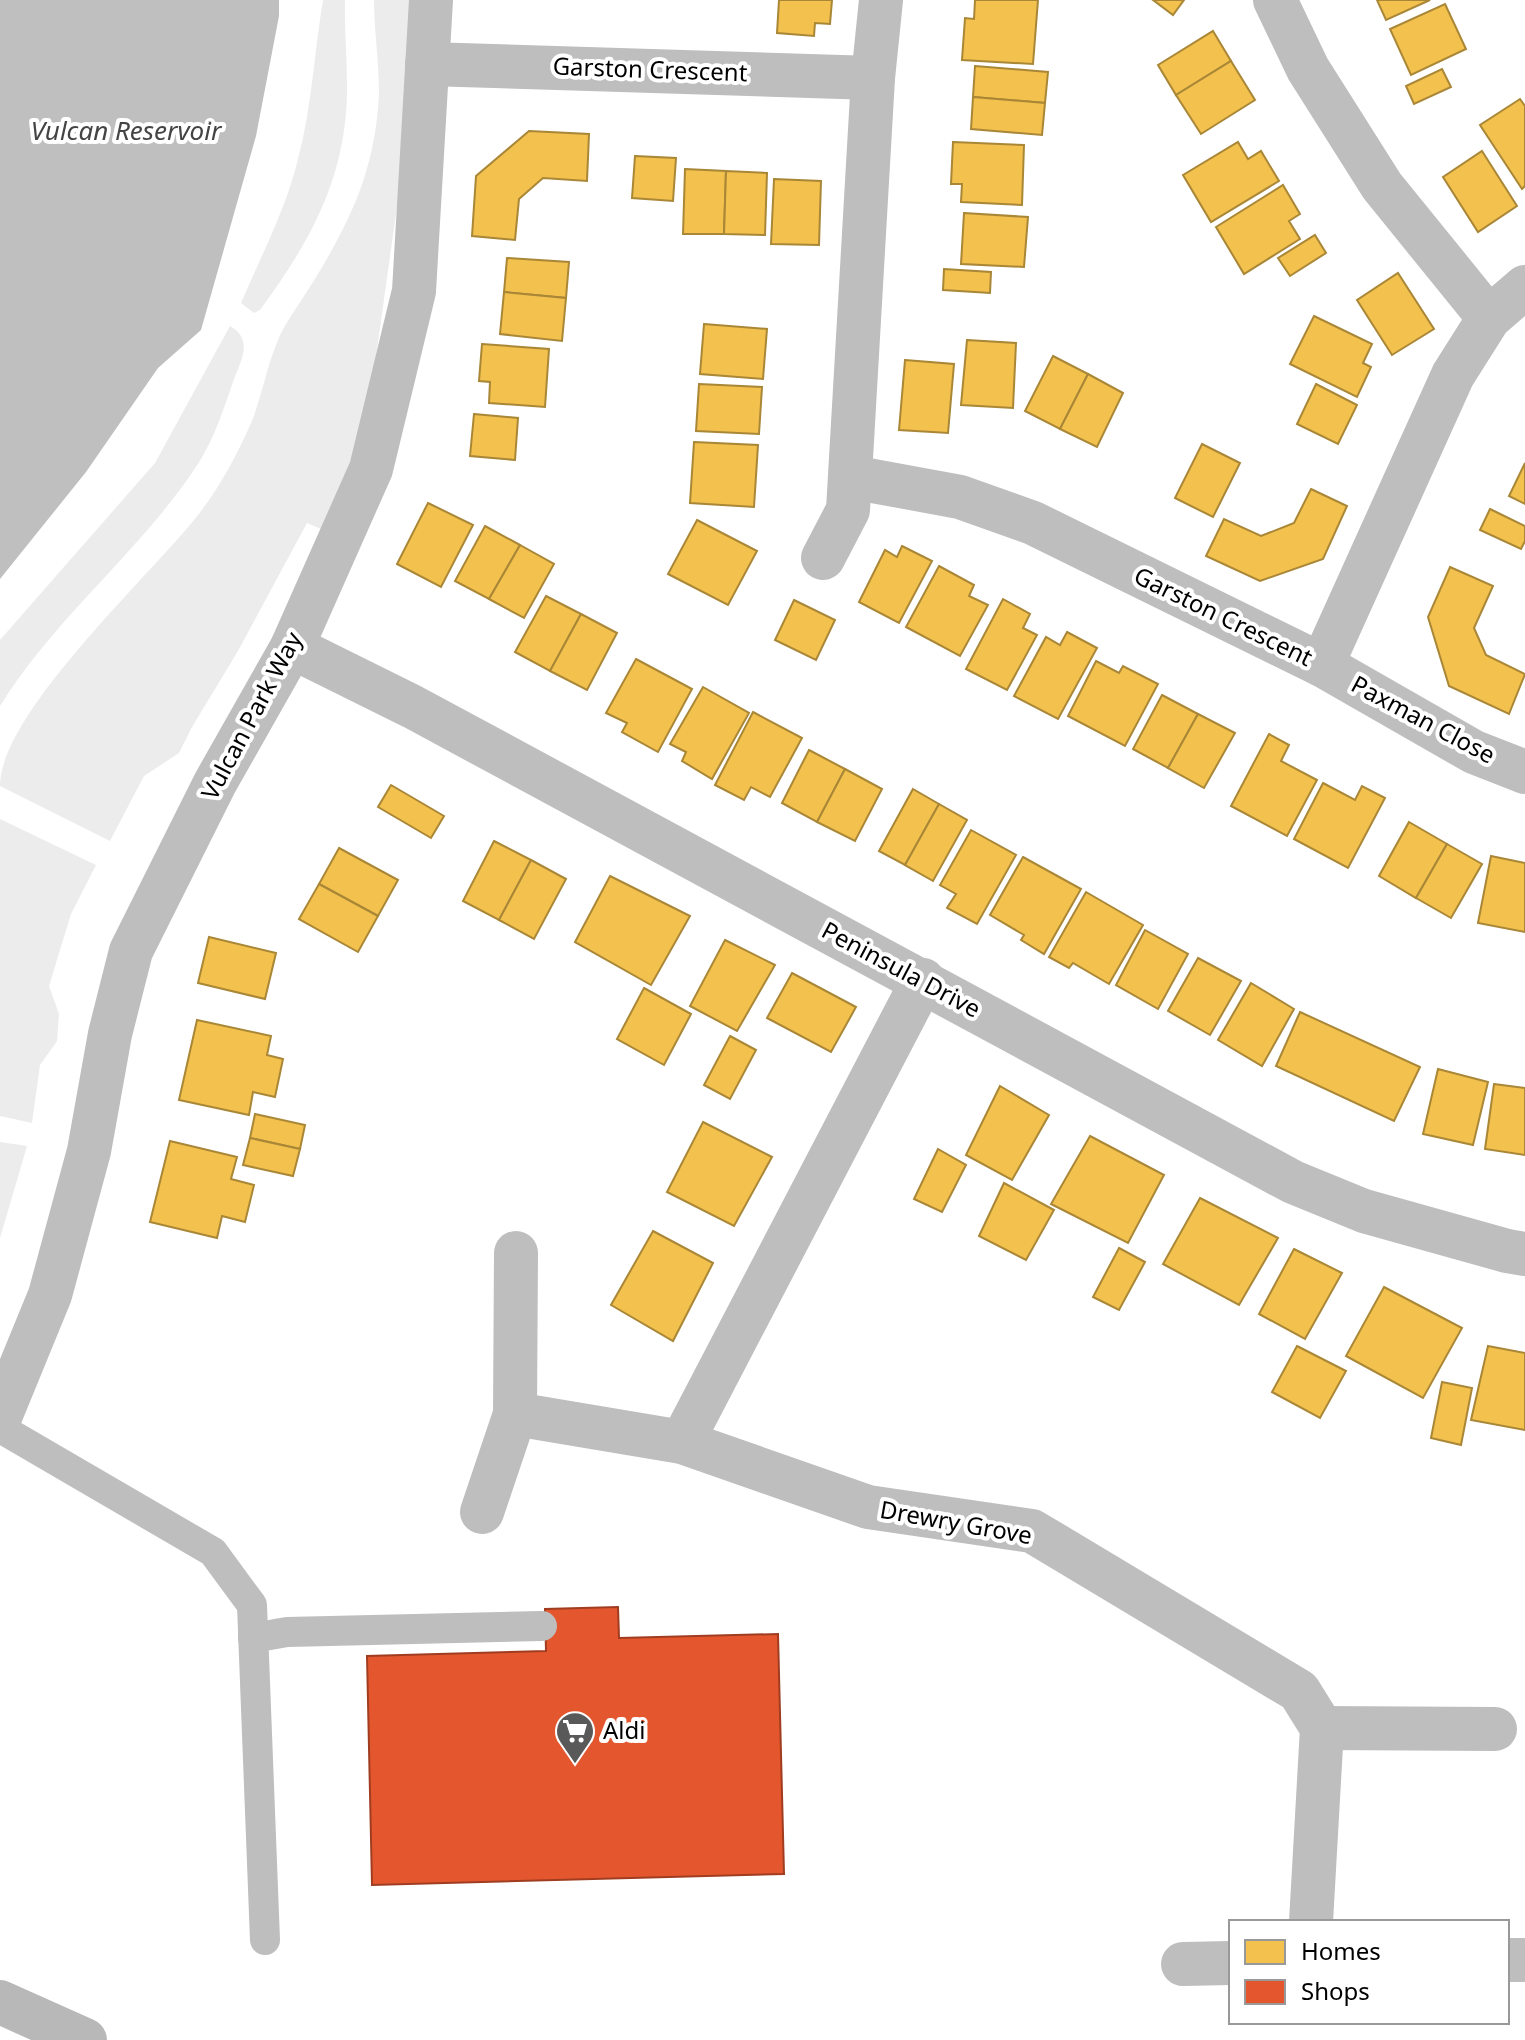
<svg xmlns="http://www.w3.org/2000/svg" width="1525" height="2040" viewBox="0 0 1525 2040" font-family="'Noto Sans',sans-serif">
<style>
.green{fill:#ececec}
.water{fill:#bfbfbf}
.homes{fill:#f2c14e;stroke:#a98737;stroke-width:2}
.shops{fill:#e4572e;stroke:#a03d20;stroke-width:2}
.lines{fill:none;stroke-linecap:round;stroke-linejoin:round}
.lane{stroke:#bebebe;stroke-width:30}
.street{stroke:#bebebe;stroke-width:44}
.secondary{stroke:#b8b8b8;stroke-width:44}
.labels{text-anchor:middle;stroke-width:8;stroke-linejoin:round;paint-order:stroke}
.street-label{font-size:24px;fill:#000;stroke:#fff}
.poi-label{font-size:24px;fill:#000;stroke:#fff;text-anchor:start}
.water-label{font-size:26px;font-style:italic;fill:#444;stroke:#fff}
</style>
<rect width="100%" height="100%" fill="#fff"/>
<g class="green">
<path d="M323,0H345C344,41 350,82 345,123C336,197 303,251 260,310L254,313L241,303C261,256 286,209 298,159C312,107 314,53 323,0Z"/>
<path d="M374,0H411L402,171L371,392L360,441L321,529L307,523L238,651L192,727L179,753L144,776L110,841L0,786C0,713 151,575 198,515C220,487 238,453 252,421C262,395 267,366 278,340C285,323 296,309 306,293C322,268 338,241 350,214C368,177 378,131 379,91C379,61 374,30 374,0Z"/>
<path d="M230,326C253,339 242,359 234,379C224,408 215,437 198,464C141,551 55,617 0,706V640L155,463Z"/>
<polygon points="0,819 96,865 71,914 49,986 59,1014 57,1041 40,1065 32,1123 0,1116"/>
<polygon points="0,1142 27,1146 0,1238"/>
</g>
<polygon class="water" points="0,0 279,0 279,16 256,136 201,330 158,368 86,472 0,579"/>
<g class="homes">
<polygon points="779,0 832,0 830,24 815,23 814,36 777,33"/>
<polygon points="975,0 1038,0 1033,64 962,60 965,18 974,19"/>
<polygon points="1153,0 1184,0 1173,15"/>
<polygon points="1377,0 1430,0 1386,20"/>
<polygon points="1445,4 1466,49 1411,75 1390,29"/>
<polygon points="1213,31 1231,61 1176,95 1158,65"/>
<polygon points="1231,61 1255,100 1201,134 1176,95"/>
<polygon points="975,66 1048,72 1045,103 973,97"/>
<polygon points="1442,69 1451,87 1414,104 1406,86"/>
<polygon points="973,97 1045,103 1042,135 971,129"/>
<polygon points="1520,99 1525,106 1525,186 1522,189 1480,125"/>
<polygon points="529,131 589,134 587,181 543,178 519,199 515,240 472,236 476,176"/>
<polygon points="953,142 1024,145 1022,205 961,202 962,184 951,184"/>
<polygon points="1238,142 1248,159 1261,151 1279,181 1211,222 1183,175"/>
<polygon points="1482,151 1517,206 1478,232 1443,177"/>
<polygon points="635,156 676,158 673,201 632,198"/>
<polygon points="685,169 726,171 724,234 683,234"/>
<polygon points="726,171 767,173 765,235 724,234"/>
<polygon points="774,179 821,181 819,245 771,244"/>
<polygon points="1283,185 1300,214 1289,221 1300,239 1244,274 1216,227"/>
<polygon points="964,213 1028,217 1024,267 961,264"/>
<polygon points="1315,235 1326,253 1290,276 1278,258"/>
<polygon points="507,258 569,262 566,298 504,292"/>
<polygon points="944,269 991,272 990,293 943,290"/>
<polygon points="1398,273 1434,329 1392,355 1357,300"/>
<polygon points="504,292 566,298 562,341 500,334"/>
<polygon points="1314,316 1372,344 1363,363 1371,367 1357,397 1290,364"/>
<polygon points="704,324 767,329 763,379 700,374"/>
<polygon points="967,340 1016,343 1013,408 961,405"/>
<polygon points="482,344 549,349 545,407 489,403 490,382 479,381"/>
<polygon points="1053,356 1088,374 1060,429 1025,411"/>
<polygon points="905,360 954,364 948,433 899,430"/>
<polygon points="1088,374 1123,393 1097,447 1060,429"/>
<polygon points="699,384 762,387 759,434 696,431"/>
<polygon points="1316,384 1357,405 1338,444 1297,424"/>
<polygon points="474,414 518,418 515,460 470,456"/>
<polygon points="694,442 758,445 754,507 690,503"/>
<polygon points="1202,444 1240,463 1213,517 1175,498"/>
<polygon points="1525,463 1525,504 1509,496"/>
<polygon points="1311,489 1347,506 1323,559 1260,581 1206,556 1224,519 1261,536 1294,523"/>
<polygon points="428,503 473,525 441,587 397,564"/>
<polygon points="1490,509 1525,526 1525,541 1521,549 1480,530"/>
<polygon points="697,520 757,551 728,605 668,574"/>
<polygon points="485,526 520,545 489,599 455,581"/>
<polygon points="520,545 554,564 524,618 489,599"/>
<polygon points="902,546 932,561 899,623 859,602 885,550 897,557"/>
<polygon points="939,566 974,585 969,596 988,605 960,656 906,627"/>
<polygon points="1450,567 1493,586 1474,628 1486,655 1525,674 1509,714 1449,686 1428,617"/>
<polygon points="546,596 581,614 550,671 515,652"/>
<polygon points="1003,599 1030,614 1023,628 1037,635 1007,690 966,669"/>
<polygon points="794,600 835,620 816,660 775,640"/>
<polygon points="581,614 617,633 587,690 550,671"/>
<polygon points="1067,632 1097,648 1058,719 1014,696 1046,637 1060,645"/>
<polygon points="636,659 692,689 658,752 622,732 627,723 606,713"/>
<polygon points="1096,661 1119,673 1123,666 1158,684 1125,746 1068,716"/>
<polygon points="703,687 749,713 712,779 682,761 686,752 670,744"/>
<polygon points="1162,695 1198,714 1168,768 1133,749"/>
<polygon points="753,712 802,738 770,797 751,787 744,800 715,785"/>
<polygon points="1198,714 1235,733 1204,788 1168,768"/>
<polygon points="1269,734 1289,745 1281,761 1317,780 1287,836 1231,806"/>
<polygon points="809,750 845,769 817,822 782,803"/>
<polygon points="845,769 882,789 855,841 817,822"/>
<polygon points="1323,783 1355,800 1362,786 1385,798 1348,868 1294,839"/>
<polygon points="391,785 444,816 431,838 378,807"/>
<polygon points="913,789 939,804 905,865 879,851"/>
<polygon points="939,804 967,820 933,881 905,865"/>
<polygon points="1409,822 1447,844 1416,898 1379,876"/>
<polygon points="971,830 1016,855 977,924 947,908 956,894 940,885"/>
<polygon points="494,841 531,860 499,920 463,901"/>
<polygon points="1447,844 1482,864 1451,918 1416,898"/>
<polygon points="339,848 398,880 378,916 319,884"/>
<polygon points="1491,856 1525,863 1525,932 1478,923"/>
<polygon points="1023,857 1081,889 1044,954 1021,940 1024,935 990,915"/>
<polygon points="531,860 566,879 534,939 499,920"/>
<polygon points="610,876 690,916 651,985 575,942"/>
<polygon points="319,884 378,916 358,952 299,919"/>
<polygon points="1086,892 1143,925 1109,984 1073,963 1069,968 1049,957"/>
<polygon points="1145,930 1188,954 1158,1009 1116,985"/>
<polygon points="209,937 276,953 265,999 198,983"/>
<polygon points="725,940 775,965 737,1031 690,1006"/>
<polygon points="1198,958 1241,981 1210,1035 1168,1011"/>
<polygon points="792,973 856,1007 831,1052 767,1018"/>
<polygon points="1251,983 1294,1009 1262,1066 1218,1040"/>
<polygon points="644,988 691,1014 664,1065 617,1039"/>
<polygon points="1300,1012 1420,1067 1394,1121 1276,1066"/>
<polygon points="197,1020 271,1036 267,1055 283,1059 275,1097 253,1092 249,1115 179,1100"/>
<polygon points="730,1036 756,1050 730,1099 704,1085"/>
<polygon points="1438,1069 1488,1082 1473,1145 1423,1134"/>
<polygon points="1494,1084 1525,1088 1525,1155 1485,1149"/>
<polygon points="1000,1086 1049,1115 1012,1180 966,1155"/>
<polygon points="255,1114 305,1125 300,1149 250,1138"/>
<polygon points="703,1122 772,1157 734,1226 667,1192"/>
<polygon points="1090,1136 1164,1175 1128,1243 1051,1204"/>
<polygon points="250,1138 300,1149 293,1176 243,1165"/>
<polygon points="170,1141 237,1157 231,1179 254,1185 245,1222 222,1216 217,1238 150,1222"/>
<polygon points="938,1149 966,1165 942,1212 914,1199"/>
<polygon points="1004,1183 1054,1210 1026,1260 979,1236"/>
<polygon points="1200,1198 1278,1238 1239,1305 1163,1264"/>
<polygon points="653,1231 713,1263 673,1341 611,1305"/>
<polygon points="1119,1248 1145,1262 1119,1310 1093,1297"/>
<polygon points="1294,1249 1342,1273 1305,1339 1259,1314"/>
<polygon points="1384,1287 1462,1328 1423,1398 1346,1356"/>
<polygon points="1297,1346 1346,1371 1320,1418 1272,1392"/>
<polygon points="1488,1346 1525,1353 1525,1430 1471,1420"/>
<polygon points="1442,1382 1472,1388 1461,1445 1431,1438"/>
</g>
<polygon class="shops" points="618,1607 619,1638 778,1634 784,1874 372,1885 367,1656 546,1651 545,1609"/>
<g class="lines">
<g class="lane">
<polyline points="0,1428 213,1552 252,1605 265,1940"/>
<polyline points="253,1638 287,1632 542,1626"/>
</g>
<g class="street">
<polyline points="1275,0 1308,69 1382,186 1489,318"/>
<polyline points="427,64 873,78"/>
<polyline points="851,477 960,497 1033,523 1322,665 1474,752 1525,772"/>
<polyline points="823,558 848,510 873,78 881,0"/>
<polyline points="292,647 413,707 1293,1182 1364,1211 1507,1251 1525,1254"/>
<polyline points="1322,665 1453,375 1489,318 1525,287"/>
<polyline points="515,1414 682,1442 868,1507 1032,1531 1299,1691 1322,1728 1311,1922"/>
<polyline points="0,1417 50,1295 89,1151 110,1034 131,951 215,783 292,647 371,469 414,291 431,0"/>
<polyline points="682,1442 923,980"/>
<polyline points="482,1512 515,1414 516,1253"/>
<polyline points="1322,1728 1495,1729"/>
<polyline points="1507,1960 1525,1960"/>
<polyline points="1183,1964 1231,1963"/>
</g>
<polyline class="secondary" points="0,2002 85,2040"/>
</g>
<defs>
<g id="supermarket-pin" transform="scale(2)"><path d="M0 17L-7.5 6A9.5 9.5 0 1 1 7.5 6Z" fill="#595959" stroke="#fff"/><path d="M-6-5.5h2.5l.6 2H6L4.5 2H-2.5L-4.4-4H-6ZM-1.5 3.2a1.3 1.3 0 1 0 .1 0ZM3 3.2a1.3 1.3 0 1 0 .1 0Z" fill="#fff"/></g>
</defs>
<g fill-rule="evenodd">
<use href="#supermarket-pin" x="575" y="1731"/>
</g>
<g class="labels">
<g class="street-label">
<text transform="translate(650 70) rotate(2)" y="8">Garston Crescent</text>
<text transform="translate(1223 617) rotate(26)" y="8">Garston Crescent</text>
<text transform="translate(252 716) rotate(-62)" y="8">Vulcan Park Way</text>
<text transform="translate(1423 720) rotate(28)" y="8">Paxman Close</text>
<text transform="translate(901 970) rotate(28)" y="8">Peninsula Drive</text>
<text transform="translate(956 1523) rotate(10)" y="8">Drewry Grove</text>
</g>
<g class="poi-label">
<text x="603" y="1739">Aldi</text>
</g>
<g class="water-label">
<text x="126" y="140">Vulcan Reservoir</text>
</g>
</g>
<rect x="1229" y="1920" width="280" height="104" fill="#ffffff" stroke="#999999" stroke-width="2"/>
<rect x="1245" y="1940" width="40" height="24" fill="#f2c14e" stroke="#999999" stroke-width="2"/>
<text x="1301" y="1960" font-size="24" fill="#000000">Homes</text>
<rect x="1245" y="1980" width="40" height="24" fill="#e4572e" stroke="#999999" stroke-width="2"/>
<text x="1301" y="2000" font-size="24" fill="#000000">Shops</text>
</svg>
